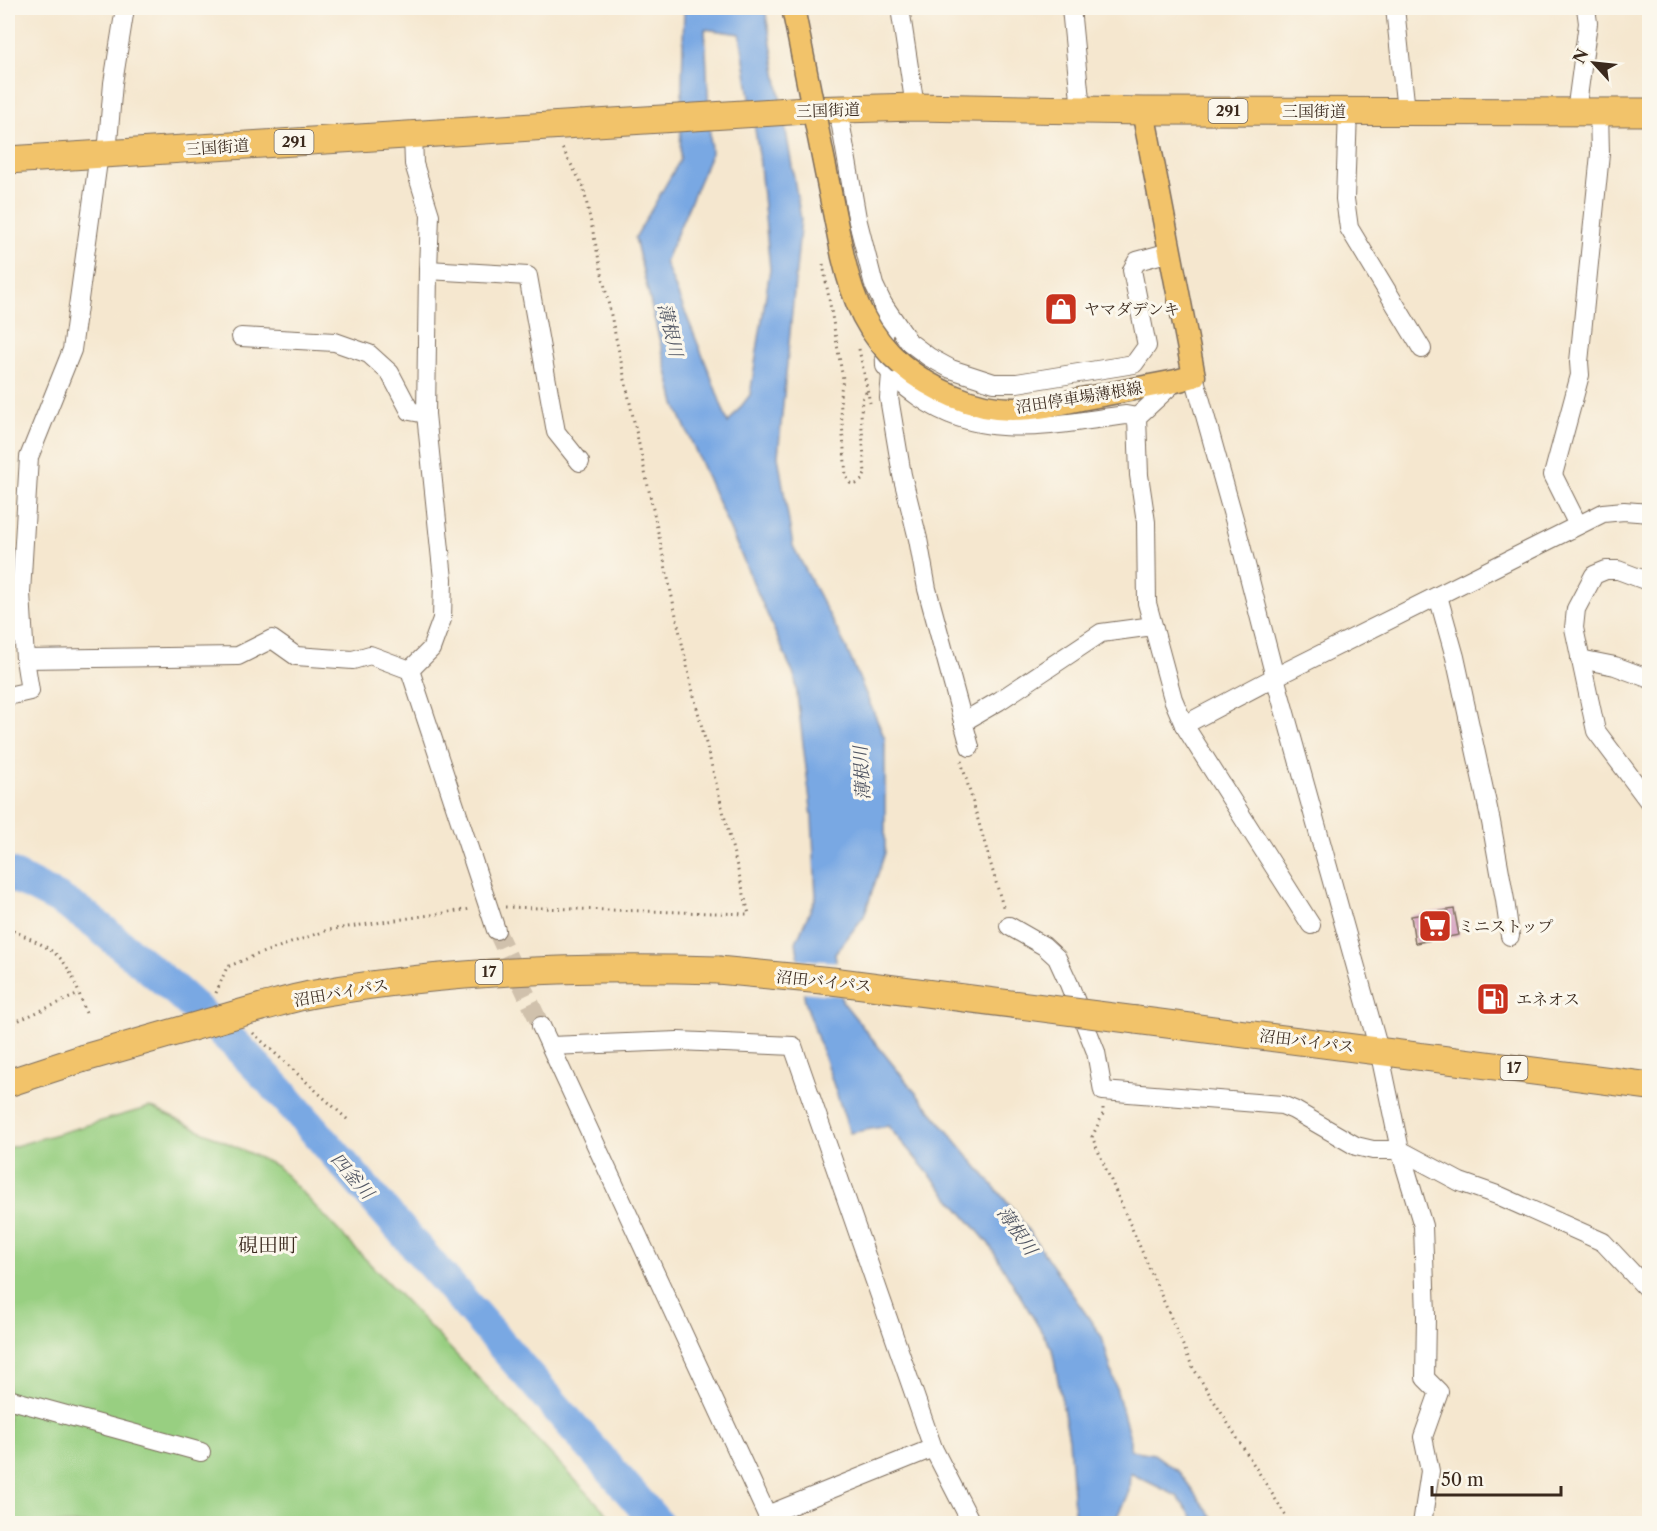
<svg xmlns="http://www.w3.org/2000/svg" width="1657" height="1531" viewBox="0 0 1657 1531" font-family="'Libre Caslon Text','Noto Serif JP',serif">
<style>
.green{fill:#98cf81;stroke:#6a7c50;stroke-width:1.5}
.water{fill:#79a8e3;stroke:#5a6980;stroke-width:1.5;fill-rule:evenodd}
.pier{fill:#f5e7cf}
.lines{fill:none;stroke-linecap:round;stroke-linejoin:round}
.river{stroke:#79a8e3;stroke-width:32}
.building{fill:#d196bb}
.minor-tunnel{stroke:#d0c1ac;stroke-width:18;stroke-dasharray:18 9;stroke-linecap:butt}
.minor-casing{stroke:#7c6c5c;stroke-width:20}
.major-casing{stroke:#7c6c5c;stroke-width:25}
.highway-casing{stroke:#7c6c5c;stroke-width:29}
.path{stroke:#7c6c5c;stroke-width:3;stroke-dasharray:1.5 4.5;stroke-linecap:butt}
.minor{stroke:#fff;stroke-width:18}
.major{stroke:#f2c36a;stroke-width:22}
.highway{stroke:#f2c36a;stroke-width:27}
.major-bridge-casing{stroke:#7c6c5c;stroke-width:25;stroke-linecap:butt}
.highway-bridge-casing{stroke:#7c6c5c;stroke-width:29;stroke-linecap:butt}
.major-bridge{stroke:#f2c36a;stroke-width:22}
.highway-bridge{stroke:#f2c36a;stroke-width:27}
.labels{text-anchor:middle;stroke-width:6;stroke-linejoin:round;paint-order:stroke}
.shield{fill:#fbf7ec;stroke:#75685c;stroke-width:1.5}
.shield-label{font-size:15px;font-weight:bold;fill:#3b2a1e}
.street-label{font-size:16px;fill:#3b2a1e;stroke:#fbf7ec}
.poi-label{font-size:16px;fill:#3b2a1e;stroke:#fbf7ec;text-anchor:start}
.water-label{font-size:18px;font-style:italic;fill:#515663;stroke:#fbf7ec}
.quarter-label{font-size:20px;fill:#3b2a1e;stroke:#fbf7ec}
</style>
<rect width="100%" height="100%" fill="#fbf7ec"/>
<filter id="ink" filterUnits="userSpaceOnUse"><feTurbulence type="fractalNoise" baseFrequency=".0167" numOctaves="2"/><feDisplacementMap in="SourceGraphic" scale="12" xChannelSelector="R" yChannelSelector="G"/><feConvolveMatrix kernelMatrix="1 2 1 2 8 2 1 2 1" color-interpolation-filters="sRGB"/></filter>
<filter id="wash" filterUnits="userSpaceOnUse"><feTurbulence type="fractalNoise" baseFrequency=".008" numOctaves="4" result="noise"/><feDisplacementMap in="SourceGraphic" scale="24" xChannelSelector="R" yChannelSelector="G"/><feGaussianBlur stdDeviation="1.35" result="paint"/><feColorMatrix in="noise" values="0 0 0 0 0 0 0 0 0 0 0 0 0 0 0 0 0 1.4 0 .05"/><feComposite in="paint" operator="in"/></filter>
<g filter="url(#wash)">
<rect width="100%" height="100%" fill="#f5e7cf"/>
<polygon class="green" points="150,1107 277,1166 616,1523 8,1524 8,1148"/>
<path class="water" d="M684,8H765L801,219L778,456L793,546L845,645L885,739V853L864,916L835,954L842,1001L910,1086L1016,1213L1102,1337L1130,1438V1450L1154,1454L1180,1473L1216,1523H1197L1177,1496L1130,1473L1129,1491L1114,1523H1075L1069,1439L1052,1349L989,1244L888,1126L850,1133L805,1001L796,942L816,897L812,817L795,678L675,404L635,238L680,160ZM705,29L740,34L759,155L770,269L750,395L728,423L710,374L665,262L711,154Z"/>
<polygon class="pier" points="795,959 839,962 844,996 801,992"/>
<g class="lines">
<polyline class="river" points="8,873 59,899 87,917 172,987 234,1043 279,1090 658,1524"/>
</g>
<g id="blocks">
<polygon class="building" points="1454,909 1459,935 1415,943 1411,916"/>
</g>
</g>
<g filter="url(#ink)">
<use href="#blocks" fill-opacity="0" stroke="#7c6c5c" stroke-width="1.5"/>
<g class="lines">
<polyline class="minor-tunnel" points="496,930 541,1026"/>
<g class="minor-casing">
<g id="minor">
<polyline points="900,8 915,107"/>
<polyline points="1071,8 1081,110"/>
<polyline points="1395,8 1406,111"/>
<polyline points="838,109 857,218 874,285 883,304 909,342 929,357 951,369 994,383 1017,383 1134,364 1147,346 1132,270 1137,261 1170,252"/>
<polyline points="1348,111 1345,199 1349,228 1422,349"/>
<polyline points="1576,112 1588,23 1586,8"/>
<polyline points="107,154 113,83 125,8"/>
<polyline points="428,270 528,276 556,432 580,462"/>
<path d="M883,304L885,366C894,379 906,388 919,397C984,443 1054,424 1126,415L1137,417"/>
<polyline points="241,337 335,342 369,354 390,373 410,411 426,414"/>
<polyline points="891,374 889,398 902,475 918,539 927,589 970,747"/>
<polyline points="1194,376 1236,526 1275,677 1379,1050 1400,1150 1423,1226 1426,1316 1425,1378 1439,1392 1423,1437 1430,1471 1422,1524"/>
<polyline points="1176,381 1137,417 1139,475 1146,522 1147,603 1173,699 1184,725 1311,925"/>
<polyline points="1578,525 1553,475 1580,375 1579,362 1600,154 1599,112"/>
<polyline points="1650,582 1618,570 1606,570 1594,575 1576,609 1574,628 1596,731 1650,803"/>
<polyline points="1438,596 1455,657 1491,822 1505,900 1510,936"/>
<polyline points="25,659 238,656 272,639 296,656 353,660 370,655 410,670"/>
<polyline points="1580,659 1615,666 1650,679"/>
<polyline points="410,670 431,649 442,619 443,579 426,414 428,270 430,215 414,164 413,135"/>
<polyline points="410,670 496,930"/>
<polyline points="8,696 30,691 25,659 21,593 29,457 72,350 99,154"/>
<polyline points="963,722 999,701 1101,633 1153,626"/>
<polyline points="1184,725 1275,677 1603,513 1624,511 1650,513"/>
<polyline points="1009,926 1044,946 1057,958 1069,984 1096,1052 1103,1091 1282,1105 1294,1110 1356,1146 1373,1150 1400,1150 1460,1182 1500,1196 1603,1242 1650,1292"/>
<polyline points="541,1026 767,1515 933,1448"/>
<polyline points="550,1046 678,1041 793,1046 933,1448 972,1524"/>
<polyline points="8,1399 201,1452"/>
</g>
</g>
<g class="major-casing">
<path id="major" d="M902,365C931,389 973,409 1012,409C1035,409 1058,404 1081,399C1113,393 1145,387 1176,381L1194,376L1143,111"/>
</g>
<g class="highway-casing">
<g id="highway">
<polyline points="806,110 915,107 1143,111 1650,112"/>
<polyline points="8,160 580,124"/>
<path d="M262,1007C281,1002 300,996 320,993C451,970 585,966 718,970"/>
<polyline points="1136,1020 1650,1086"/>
<polyline points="8,1083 81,1059"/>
</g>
</g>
<g class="path">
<polyline points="823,264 843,379 840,396 846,476 850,483 856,484 862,480 865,474 861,413 862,399 867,391"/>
<polyline points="859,349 870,403"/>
<polyline points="961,761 1004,910"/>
<polyline points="505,907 749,914 690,680 583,186 561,146"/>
<path d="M8,928C25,937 46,944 60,958C74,973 79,995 86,1013"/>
<polyline points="216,993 227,967 256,955 328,930 471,909"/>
<polyline points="8,1025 79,994"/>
<polyline points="253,1033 348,1120"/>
<polyline points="1103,1108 1103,1114 1092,1137 1192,1366 1291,1524"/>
</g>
<use href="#minor" class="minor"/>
<use href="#major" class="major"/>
<use href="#highway" class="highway"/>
<g class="major-bridge-casing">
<path id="major-bridge" d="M793,8L843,257C853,300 867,335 902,365"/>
</g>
<g class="highway-bridge-casing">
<g id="highway-bridge">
<polyline points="580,124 806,110"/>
<polyline points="718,970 832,981 1136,1020"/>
<polyline points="81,1059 262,1007"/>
</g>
</g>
<use href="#major-bridge" class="major-bridge"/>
<use href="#highway-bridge" class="highway-bridge"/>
</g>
</g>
<defs>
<g id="shop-square" transform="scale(1.725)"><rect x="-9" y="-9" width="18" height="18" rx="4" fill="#c8321e" stroke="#fbf7ec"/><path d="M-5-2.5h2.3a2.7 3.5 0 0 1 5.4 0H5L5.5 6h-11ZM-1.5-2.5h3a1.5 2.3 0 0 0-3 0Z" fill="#fff"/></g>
<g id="supermarket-square" transform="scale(1.725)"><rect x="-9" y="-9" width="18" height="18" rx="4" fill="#c8321e" stroke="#fbf7ec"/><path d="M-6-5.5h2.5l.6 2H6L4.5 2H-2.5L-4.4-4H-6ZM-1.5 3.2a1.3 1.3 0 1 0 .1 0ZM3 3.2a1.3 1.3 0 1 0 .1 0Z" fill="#fff"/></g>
<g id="fuel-square" transform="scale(1.725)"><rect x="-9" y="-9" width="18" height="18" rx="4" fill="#c8321e" stroke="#fbf7ec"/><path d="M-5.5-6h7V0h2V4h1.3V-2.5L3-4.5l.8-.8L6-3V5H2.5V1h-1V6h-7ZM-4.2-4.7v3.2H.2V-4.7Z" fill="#fff"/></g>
</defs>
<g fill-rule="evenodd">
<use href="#shop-square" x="1061" y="309"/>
<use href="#supermarket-square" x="1435" y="926"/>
<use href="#fuel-square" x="1493" y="999"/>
</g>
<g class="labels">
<g class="shield">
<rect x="1208.5" y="99" width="39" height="24" rx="4.5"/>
<rect x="274.5" y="130" width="39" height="24" rx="4.5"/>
<rect x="475.5" y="960" width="27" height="24" rx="4.5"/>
<rect x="1500.5" y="1056" width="27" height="24" rx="4.5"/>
</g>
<g class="shield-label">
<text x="1228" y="116">291</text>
<text x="294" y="147">291</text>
<text x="489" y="977">17</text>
<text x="1514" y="1073">17</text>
</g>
<g class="street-label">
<text transform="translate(828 110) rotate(-2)" y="6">三国街道</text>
<text x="1314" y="117">三国街道</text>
<text transform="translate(217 147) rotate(-4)" y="6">三国街道</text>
<text transform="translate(1079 397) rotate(-9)" y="6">沼田停車場薄根線</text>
<text transform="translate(824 981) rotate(6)" y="6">沼田バイパス</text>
<text transform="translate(341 992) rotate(-10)" y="6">沼田バイパス</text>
<text transform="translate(1307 1041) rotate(7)" y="6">沼田バイパス</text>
</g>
<g class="poi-label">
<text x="1084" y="315">ヤマダデンキ</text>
<text x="1458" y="932">ミニストップ</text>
<text x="1516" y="1005">エネオス</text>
</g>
<g class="water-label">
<text transform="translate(670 330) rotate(77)" y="6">薄根川</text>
<text transform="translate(862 773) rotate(-93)" y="6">薄根川</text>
<text transform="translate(352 1176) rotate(49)" y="6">四釜川</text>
<text transform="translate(1017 1231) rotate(55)" y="6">薄根川</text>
</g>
<g class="quarter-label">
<text x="268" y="1252">硯田町</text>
</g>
</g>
<rect width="1657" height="1531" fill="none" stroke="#fbf7ec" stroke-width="30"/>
<g transform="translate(1594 63) rotate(297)" stroke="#fbf7ec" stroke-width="4.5" paint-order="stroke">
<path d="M0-4.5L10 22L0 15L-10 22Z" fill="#3b2a1e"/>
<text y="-9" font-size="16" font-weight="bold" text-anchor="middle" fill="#3b2a1e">N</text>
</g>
<path d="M1432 1486v9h129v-9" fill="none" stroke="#3b2a1e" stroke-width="3"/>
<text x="1441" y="1486" font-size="18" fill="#3b2a1e" stroke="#fbf7ec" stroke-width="4.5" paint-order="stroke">50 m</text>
</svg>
